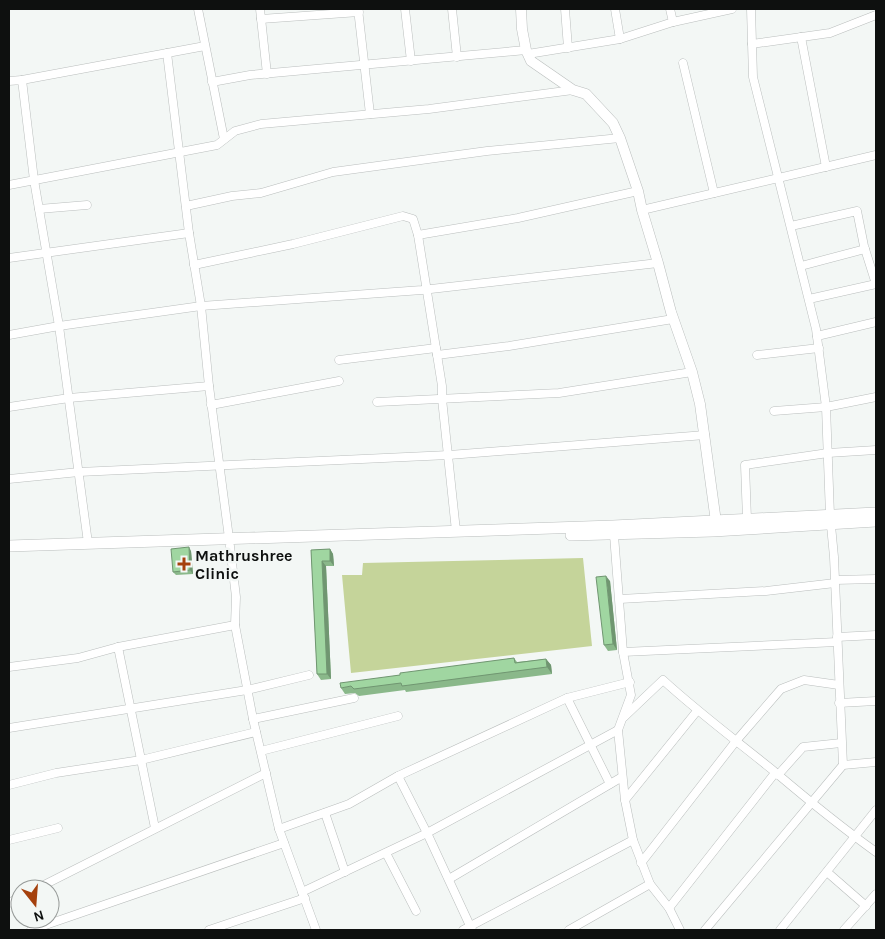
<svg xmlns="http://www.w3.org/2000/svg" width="885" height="939" viewBox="0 0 885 939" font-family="Karla,sans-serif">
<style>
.green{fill:#c5d49a}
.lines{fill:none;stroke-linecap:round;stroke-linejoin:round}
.minor-casing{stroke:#babebd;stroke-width:9}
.tertiary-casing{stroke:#babebd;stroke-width:11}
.secondary-casing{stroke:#babebd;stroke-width:12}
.minor{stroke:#fff;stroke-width:8}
.tertiary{stroke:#fff;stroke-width:10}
.secondary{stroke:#fff;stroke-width:11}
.wall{fill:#8ab88a}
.shaded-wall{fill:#709671}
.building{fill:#a0d6a1;stroke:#709671}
.poi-dot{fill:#a5410d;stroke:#f3f7f5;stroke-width:2}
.labels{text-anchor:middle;stroke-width:5;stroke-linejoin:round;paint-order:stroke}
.poi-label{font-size:16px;font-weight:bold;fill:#0e100f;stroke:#f3f7f5;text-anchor:start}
</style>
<rect width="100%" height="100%" fill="#f3f7f5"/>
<polygon class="green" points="583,558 592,646 351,673 342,575 362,575 363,563"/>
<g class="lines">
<g class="minor-casing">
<g id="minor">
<polyline points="198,9 224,139"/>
<polyline points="260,9 267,74"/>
<polyline points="358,9 370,114"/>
<polyline points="405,9 411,61"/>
<polyline points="452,9 457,57"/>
<polyline points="565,9 568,48"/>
<polyline points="615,9 620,39"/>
<polyline points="670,9 673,22"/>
<polyline points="261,19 359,12"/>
<polyline points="801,37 826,167"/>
<polyline points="752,44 830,33 876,15"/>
<polyline points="167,53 189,233 201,306 209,386 229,538"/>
<polyline points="528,54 620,39 673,22 732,9"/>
<polyline points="683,63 714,193"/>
<polyline points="22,80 205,46"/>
<polyline points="9,81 22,80 34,180 59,326 88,543"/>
<polyline points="212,82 250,75 526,50"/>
<polyline points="9,185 217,145 235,131 261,124 429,109 573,90"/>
<polyline points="186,206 232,196 261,193 333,172 487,151 620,138"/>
<polyline points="39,209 87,205"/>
<polyline points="642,210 876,155"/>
<polyline points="791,226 857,211 864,246 876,284"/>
<polyline points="418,235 518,218 638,191"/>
<polyline points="9,258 189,233"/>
<polyline points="194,265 293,244 403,216 413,219 418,235 442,386 442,399 456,531"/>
<polyline points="801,266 865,249"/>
<polyline points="809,299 876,284"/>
<polyline points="9,335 59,326 201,306 422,290 658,263"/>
<polyline points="817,336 876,322"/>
<polyline points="437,355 509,346 673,319"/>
<polyline points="757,355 819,348"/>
<polyline points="339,360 436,348"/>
<polyline points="377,402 559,393 692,372"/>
<polyline points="211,405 339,381"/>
<polyline points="9,407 69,398 209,386"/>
<polyline points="774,411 826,407 876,397"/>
<polyline points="9,479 79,472 449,455 705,435"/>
<polyline points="747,519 745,465 828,453 876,450"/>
<polyline points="614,535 623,652 631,695 618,730 625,800 633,840 650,884 669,908 680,930"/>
<polyline points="230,546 236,597 235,625 253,719 279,829 316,930"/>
<polyline points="835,580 876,579"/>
<polyline points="620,599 766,591 835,583"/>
<polyline points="837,637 876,635"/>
<polyline points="118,647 155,828"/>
<polyline points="623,652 837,642"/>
<polyline points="9,667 78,658 118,647 235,625"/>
<polyline points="567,698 610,784"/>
<polyline points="839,703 876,701"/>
<path d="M624,717L663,680C699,713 737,741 775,772C808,800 841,827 876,852"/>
<polyline points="253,719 354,698"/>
<polyline points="9,728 247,690 309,675"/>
<polyline points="261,751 398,716"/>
<polyline points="843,765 876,762"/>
<polyline points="778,775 803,747 841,743"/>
<polyline points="398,776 427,833 472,930"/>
<polyline points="9,785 56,773 141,760 256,732"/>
<polyline points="625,800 697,711"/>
<polyline points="325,813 345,872"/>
<polyline points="279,829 349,804 398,776 567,698 630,682"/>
<polyline points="9,840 58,828"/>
<polyline points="386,853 416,911"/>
<polyline points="641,863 736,741 781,689 804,680 839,685"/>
<polyline points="827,872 866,906"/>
<polyline points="449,879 622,777"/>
<polyline points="36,889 266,773"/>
<polyline points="302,892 427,833 618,730"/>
<polyline points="9,903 20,897"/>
<polyline points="669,908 775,773"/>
<polyline points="31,930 284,843"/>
<polyline points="209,930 305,898"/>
<polyline points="463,930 633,840"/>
<polyline points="569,930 650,884"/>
<polyline points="705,930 843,765 834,557 830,515 826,407 816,329 753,77 751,9"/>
<polyline points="780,930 876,810"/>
<polyline points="844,930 876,894"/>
</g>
</g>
<g class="tertiary-casing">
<polyline id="tertiary" points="521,9 522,29 526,50 531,61 573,90 586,94 613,123 620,138 638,191 642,210 658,263 671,312 692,372 700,404 716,522"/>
</g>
<g class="secondary-casing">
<g id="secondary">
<polyline points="571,535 713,531 876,521"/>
<polyline points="9,546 613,526 876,513"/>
</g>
</g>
<use href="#minor" class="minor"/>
<use href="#tertiary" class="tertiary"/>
<use href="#secondary" class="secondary"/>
</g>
<g class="wall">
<polygon points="330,549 333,554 334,566 326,566 331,679 321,680 317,674 311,550"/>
<polygon points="191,551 193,574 176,575 173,572"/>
<polygon points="610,581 617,650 608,651 604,645"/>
<polygon points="514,658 517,662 546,659 551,665 552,674 406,692 405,690 359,696 355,693 345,694 341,688 400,675"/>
</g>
<g class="shaded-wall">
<polygon points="189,547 191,551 193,574 190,570"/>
<polygon points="330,549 333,554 334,566 330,561"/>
<polygon points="322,561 326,566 331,679 327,674"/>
<polygon points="606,576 610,581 617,650 613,644"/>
<polygon points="546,659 551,665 552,674 547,667"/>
</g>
<g class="building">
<polygon points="189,547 190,570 173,572 171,549"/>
<polygon points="330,549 330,561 322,561 327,674 317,674 311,550"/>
<polygon points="606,576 613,644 604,645 596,577"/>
<polygon points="514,658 515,663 546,659 547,667 402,686 401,683 354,689 351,686 341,688 340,683 400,675 400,673"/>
</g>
<path class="poi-dot" d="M181.5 556.5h5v5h5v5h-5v5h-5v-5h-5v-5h5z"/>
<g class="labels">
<g class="poi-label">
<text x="195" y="561">Mathrushree<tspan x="195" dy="18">Clinic</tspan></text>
</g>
</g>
<rect width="885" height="939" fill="none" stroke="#0e100f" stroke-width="20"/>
<g transform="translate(35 904) rotate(163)"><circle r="24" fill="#f3f7f5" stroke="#979b99"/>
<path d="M0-4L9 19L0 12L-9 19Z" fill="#a5410d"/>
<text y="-8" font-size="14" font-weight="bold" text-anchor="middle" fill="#0e100f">N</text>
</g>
</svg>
